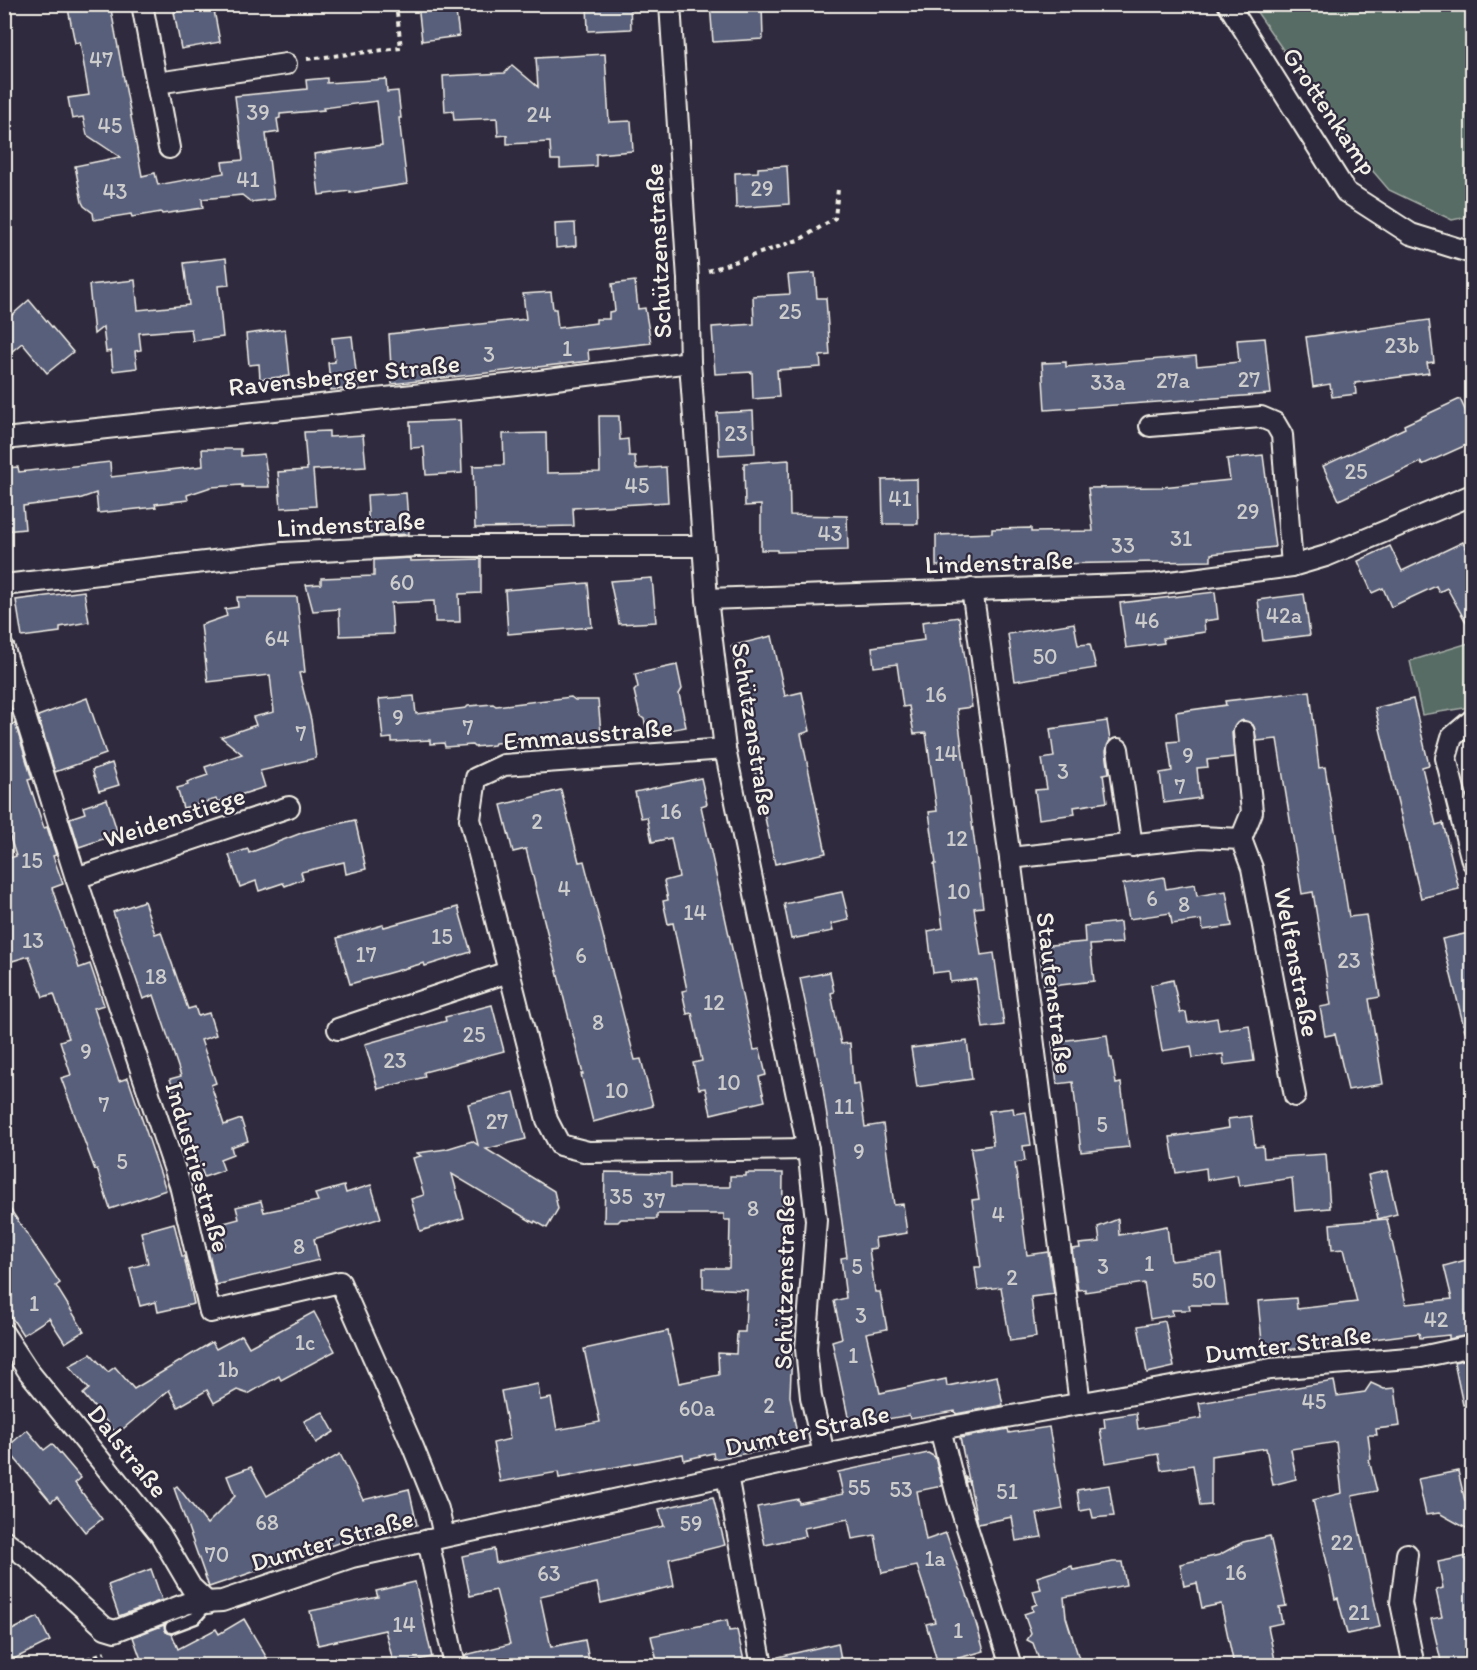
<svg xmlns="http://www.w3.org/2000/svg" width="1477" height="1670" viewBox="0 0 1477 1670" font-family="Itim,sans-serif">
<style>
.green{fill:#586c66;stroke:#a6aea7;stroke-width:1.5}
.building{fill:#595e7a;stroke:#f4f1e8;stroke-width:1.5}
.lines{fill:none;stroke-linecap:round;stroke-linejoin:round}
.service-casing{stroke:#f4f1e8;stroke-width:15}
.minor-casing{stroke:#f4f1e8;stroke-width:24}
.path{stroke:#f4f1e8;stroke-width:4;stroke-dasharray:4.5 4.5;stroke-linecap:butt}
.service{stroke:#2f2a3d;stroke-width:10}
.minor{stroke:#2f2a3d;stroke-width:20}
.labels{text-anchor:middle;stroke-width:4.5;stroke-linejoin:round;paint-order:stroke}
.number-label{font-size:22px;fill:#cdcccc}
.street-label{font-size:26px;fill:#f4f1e8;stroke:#2f2a3d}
</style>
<rect width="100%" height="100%" fill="#2f2a3d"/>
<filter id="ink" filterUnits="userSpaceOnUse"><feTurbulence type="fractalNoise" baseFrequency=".0167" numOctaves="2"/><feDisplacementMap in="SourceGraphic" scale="12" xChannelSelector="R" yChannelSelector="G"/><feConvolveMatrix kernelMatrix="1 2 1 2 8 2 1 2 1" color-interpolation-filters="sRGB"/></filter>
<g filter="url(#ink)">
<g class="green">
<polygon points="1252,5 1472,5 1472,216 1452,220 1389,190 1342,135"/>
<polygon points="1472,642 1472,705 1470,707 1422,715 1410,661"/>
</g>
<g class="building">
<polygon points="67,4 110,4 142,176 155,173 158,185 224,173 222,162 243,160 235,96 307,89 306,80 327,78 327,83 386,79 387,92 398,91 401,118 399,118 407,184 350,193 350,191 319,195 314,154 382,145 377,101 323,108 324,110 280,114 280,118 277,119 279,132 266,134 274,199 251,202 242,195 202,199 203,208 162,214 161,212 132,217 131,214 94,220 93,213 84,206 82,202 75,166 120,157 87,135 83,117 72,119 68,98 89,95 80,42 75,43"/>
<polygon points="418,4 455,4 459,36 422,41"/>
<polygon points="587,4 630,4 631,29 588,31"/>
<polygon points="710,4 762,4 763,39 713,42"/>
<polygon points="213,5 220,42 181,49 174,12"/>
<polygon points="605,54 609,122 631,121 633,151 596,154 596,166 560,168 560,160 551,160 550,142 507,144 507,135 498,136 497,118 454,120 453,111 445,112 443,76 505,73 512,65 538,87 536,58"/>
<polygon points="787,166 789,204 736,208 735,173 758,172 758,168"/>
<polygon points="575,223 576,246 556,248 555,224"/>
<polygon points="226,258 229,285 218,286 223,337 193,341 191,329 139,333 141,350 135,351 137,368 113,371 111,351 106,352 103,327 94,334 89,285 135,280 138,310 189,305 184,263"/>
<polygon points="815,273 817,298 826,298 830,355 820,356 821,367 777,370 779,397 753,399 752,372 715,374 712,327 754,324 753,296 790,294 788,275"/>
<polygon points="635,281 638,309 645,308 651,343 588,350 589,361 392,384 389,334 526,319 523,294 551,292 553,309 556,309 558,328 596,323 596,319 609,319 609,312 615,311 612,284"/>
<polygon points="29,300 73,352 47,373 22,343 4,358 4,315 12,315"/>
<polygon points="1429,320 1434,362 1427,363 1429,373 1355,383 1356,394 1332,397 1330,384 1313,387 1306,337"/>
<polygon points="285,329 290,376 260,379 259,364 249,365 246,334"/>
<polygon points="352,336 358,388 331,390 328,363 335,362 332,338"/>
<polygon points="1265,338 1271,394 1045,410 1042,363 1066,362 1066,367 1196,356 1197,366 1239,362 1237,340"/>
<polygon points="1460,399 1473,427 1473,442 1422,465 1421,462 1339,500 1323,466 1405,428 1404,425"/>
<polygon points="753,411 755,453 719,455 717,413"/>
<polygon points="599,416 619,416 620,440 628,439 629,456 635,456 636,469 666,467 668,502 573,508 574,526 475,528 473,466 504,465 503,434 546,433 547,473 600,472"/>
<polygon points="460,420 462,473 426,475 424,447 411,448 410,422"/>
<polygon points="329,431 329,437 363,435 366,467 313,470 316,506 281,508 278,472 307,470 304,432"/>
<polygon points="202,449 241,449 241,456 264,454 269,487 242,487 242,485 211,487 187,495 188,500 155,504 156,507 98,513 96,493 79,499 23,506 25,529 4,531 4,468 18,467 19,472 110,462 111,477 203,466"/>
<polygon points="1263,455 1275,547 1211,554 1211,561 936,566 936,535 992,533 992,529 1031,528 1031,532 1093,531 1088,488 1162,487 1230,480 1227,459"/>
<polygon points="789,460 790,515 847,516 848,550 777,552 777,550 761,550 761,505 745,506 744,463"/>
<polygon points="917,479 918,524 883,524 882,480"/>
<polygon points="406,493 409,534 372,536 372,532 369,532 367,495"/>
<polygon points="1463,542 1473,561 1473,635 1447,588 1439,592 1436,586 1391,607 1383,588 1372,593 1358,561 1390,546 1402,571"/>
<polygon points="410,558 410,561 481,559 481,593 459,594 460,622 435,622 434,601 391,603 393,634 340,636 339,609 313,611 306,585 321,584 321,578 374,576 374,560"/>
<polygon points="652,578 656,622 619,624 610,581"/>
<polygon points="588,583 592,627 508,634 505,590"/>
<polygon points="84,591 89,622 60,627 60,632 22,637 16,600"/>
<polygon points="1215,592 1218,619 1204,621 1205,632 1163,638 1164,643 1126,648 1120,603"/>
<polygon points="1304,594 1310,635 1263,641 1258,600"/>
<polygon points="237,597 297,597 305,672 299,673 311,720 316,758 260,771 265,787 218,802 216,799 183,808 177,788 188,785 187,782 208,775 205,767 242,754 221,737 256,725 253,717 274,712 270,675 208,682 201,625 227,616 225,609 238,607"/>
<polygon points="959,617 972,707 957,709 983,907 974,908 981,955 994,953 1004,1025 983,1028 976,979 950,982 949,971 933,973 928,931 943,928 934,864 936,864 929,812 937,811 926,733 914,734 909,706 903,707 897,664 874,667 872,647 924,640 922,622"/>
<polygon points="1074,623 1078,645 1090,644 1096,668 1015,681 1008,634"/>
<polygon points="772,636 785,696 802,692 810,731 801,734 826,853 775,864 745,725 749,724 731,646"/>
<polygon points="677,665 682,689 679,694 686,727 648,734 644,719 640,716 634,691 638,687 635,674"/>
<polygon points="1310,691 1319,768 1325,767 1349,917 1366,915 1380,997 1369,999 1383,1084 1348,1090 1335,1034 1325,1036 1320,1007 1331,1005 1313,892 1302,894 1277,739 1257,741 1253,725 1243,720 1237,723 1232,733 1234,757 1207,760 1208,767 1197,768 1200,798 1164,803 1160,773 1172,771 1168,742 1179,741 1176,712 1226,705 1225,701"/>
<polygon points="414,696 416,714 466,708 468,706 493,704 496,706 571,697 575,700 598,700 601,732 575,735 573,737 495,743 494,745 474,747 472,745 445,747 444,743 430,744 430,740 392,742 392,738 383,739 379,699"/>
<polygon points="87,698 106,754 55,772 38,716"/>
<polygon points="1413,699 1429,765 1422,767 1436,825 1443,823 1459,889 1421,898 1375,708"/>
<polygon points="1107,721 1110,740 1106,751 1109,773 1103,774 1107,802 1074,807 1075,814 1039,819 1035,790 1047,789 1042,759 1054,757 1050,729"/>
<polygon points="15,723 32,779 28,780 44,828 47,827 56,855 53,856 63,884 52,888 79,968 90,964 104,1005 94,1008 119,1081 128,1078 166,1190 110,1209 97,1169 95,1170 61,1078 71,1075 60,1041 69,1038 54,994 43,997 29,956 9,962 4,948 4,860 16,856 4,819 4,727"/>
<polygon points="112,763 119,785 99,791 92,770"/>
<polygon points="701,778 707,804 701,806 754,1050 760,1049 766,1075 759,1077 765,1101 711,1114 705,1088 699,1089 693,1063 702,1061 692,1013 687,1014 682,991 687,990 673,923 668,924 663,901 668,900 664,881 679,877 671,838 652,842 647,817 641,818 635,792"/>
<polygon points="561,790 579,862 584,861 635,1060 641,1059 653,1106 593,1122 581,1074 583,1074 526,849 513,852 501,805"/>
<polygon points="107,799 118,834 79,847 70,818 85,813 83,807"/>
<polygon points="355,820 366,869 346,874 344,862 301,872 303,879 285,886 283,883 259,891 256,881 240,887 229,855 248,849 249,853 304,832"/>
<polygon points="1164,877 1166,889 1195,884 1197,896 1226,891 1232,926 1203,930 1201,920 1172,924 1170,913 1129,919 1123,884"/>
<polygon points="842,892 849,920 831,924 833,931 791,939 784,904"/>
<polygon points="144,901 155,934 161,932 188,1009 195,1007 198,1016 209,1013 216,1035 201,1040 216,1083 211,1085 224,1125 241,1119 248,1141 231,1147 233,1154 220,1159 224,1170 204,1177 170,1079 181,1076 154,995 143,999 113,912"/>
<polygon points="458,907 471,952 425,966 424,963 350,984 337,938 383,925 384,927"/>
<polygon points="1120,922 1122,943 1090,945 1094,981 1044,987 1039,946 1085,942 1084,926"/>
<polygon points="1473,932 1473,1030 1465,1031 1442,939"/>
<polygon points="830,972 834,992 831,993 841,1044 850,1043 853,1084 859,1083 865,1127 883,1124 894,1205 903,1204 907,1233 875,1238 876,1248 869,1249 875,1292 880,1292 887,1329 866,1333 880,1393 946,1379 947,1386 997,1376 1003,1405 956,1414 955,1411 910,1419 909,1415 850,1426 832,1341 842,1338 834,1301 846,1298 841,1258 847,1257 822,1082 800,978"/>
<polygon points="1173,980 1180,1013 1186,1012 1188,1023 1217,1018 1219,1030 1249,1025 1254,1061 1224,1065 1223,1054 1193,1058 1191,1046 1162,1051 1151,985"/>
<polygon points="492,1005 504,1051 424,1072 425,1077 378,1089 365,1044 446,1021 445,1017"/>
<polygon points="1107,1035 1110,1058 1112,1058 1116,1084 1121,1083 1129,1147 1081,1152 1073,1082 1057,1084 1052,1042"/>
<polygon points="967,1041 972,1079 917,1087 911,1048"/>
<polygon points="514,1092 526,1139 486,1149 554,1191 558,1209 547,1228 535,1221 534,1223 452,1174 464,1218 420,1231 411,1199 424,1195 413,1158 421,1156 417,1153 446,1149 472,1141 478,1145 468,1104"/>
<polygon points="1013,1108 1014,1114 1026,1112 1031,1145 1023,1146 1025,1161 1015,1163 1027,1255 1048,1252 1054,1294 1031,1297 1036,1337 1010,1341 1001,1287 978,1290 975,1267 981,1267 972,1200 979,1199 971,1152 971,1148 993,1145 989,1111"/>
<polygon points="1251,1116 1255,1147 1263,1146 1264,1158 1326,1154 1330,1208 1295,1211 1292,1178 1239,1186 1237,1175 1207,1180 1206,1168 1176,1173 1170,1137 1229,1128 1228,1119"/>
<polygon points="1387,1171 1397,1214 1378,1219 1368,1175"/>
<polygon points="605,1172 671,1173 671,1187 730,1187 730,1176 746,1176 746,1173 783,1173 782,1267 785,1267 783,1324 793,1325 790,1396 797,1434 771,1439 772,1449 714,1459 713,1453 684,1460 683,1454 559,1478 558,1472 500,1482 493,1443 510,1439 501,1391 538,1384 540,1400 551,1398 557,1430 600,1422 584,1349 668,1331 679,1383 719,1375 718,1353 736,1354 737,1332 745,1332 747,1290 703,1288 703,1268 729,1268 730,1220 724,1220 724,1214 657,1214 657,1219 621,1219 618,1222 604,1222"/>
<polygon points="371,1185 381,1218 314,1239 319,1260 216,1285 208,1250 225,1245 220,1224 239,1219 236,1207 261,1201 264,1212 318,1201 315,1194 344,1186 346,1193"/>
<polygon points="4,1200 60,1283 56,1286 84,1331 65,1343 49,1318 23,1335 4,1306"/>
<polygon points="1118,1219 1119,1235 1167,1226 1171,1261 1221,1255 1227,1305 1189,1305 1190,1310 1172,1310 1173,1315 1150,1319 1144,1283 1085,1292 1085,1289 1078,1290 1072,1249 1080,1248 1079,1244 1100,1242 1098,1227"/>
<polygon points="1387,1219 1406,1304 1452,1299 1444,1266 1473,1258 1473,1334 1449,1339 1449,1335 1420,1338 1419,1333 1358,1341 1358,1343 1263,1352 1258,1301 1296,1298 1297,1309 1357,1302 1344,1249 1332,1250 1330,1224"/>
<polygon points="174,1223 182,1256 184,1256 194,1304 158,1312 156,1302 140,1306 130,1268 148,1263 141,1232"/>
<polygon points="314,1312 335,1351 281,1380 279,1376 248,1394 237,1390 214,1403 207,1390 178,1407 169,1390 117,1434 83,1394 89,1389 69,1366 91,1354 108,1372 115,1367 134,1389 212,1342 216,1349 242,1335 249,1347"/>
<polygon points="1165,1321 1174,1367 1147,1373 1138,1326"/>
<polygon points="1473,1358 1473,1404 1463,1405 1454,1362"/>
<polygon points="1334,1381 1337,1396 1365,1392 1371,1383 1384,1389 1395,1388 1400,1426 1376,1429 1377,1435 1368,1435 1371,1459 1369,1460 1377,1491 1352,1496 1380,1627 1347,1634 1338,1598 1335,1599 1313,1500 1342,1493 1336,1442 1291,1449 1296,1479 1273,1485 1266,1448 1211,1456 1211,1505 1200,1506 1193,1465 1161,1470 1158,1454 1106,1463 1100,1429 1105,1428 1104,1418 1136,1413 1138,1429 1202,1418 1199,1403"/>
<polygon points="323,1412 334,1432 316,1443 304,1421"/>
<polygon points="1049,1427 1063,1509 1037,1514 1042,1537 1016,1541 1012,1517 978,1524 969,1481 966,1482 965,1477 969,1480 960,1438 1008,1429 1009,1433"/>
<polygon points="27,1430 44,1450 52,1444 81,1478 75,1483 102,1519 85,1532 57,1497 51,1502 6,1448"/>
<polygon points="928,1453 935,1457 942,1486 917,1491 926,1540 946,1533 971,1606 984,1651 938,1664 926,1624 935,1622 917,1566 882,1573 875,1535 852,1539 848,1519 804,1528 806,1536 765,1545 757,1507 798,1499 799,1503 843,1494 838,1472"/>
<polygon points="340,1454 363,1500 409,1489 417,1525 367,1537 365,1534 209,1587 174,1488 177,1486 207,1524 235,1496 227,1476 251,1467 267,1496"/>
<polygon points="1458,1471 1465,1501 1473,1499 1473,1532 1439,1513 1426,1515 1418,1479"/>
<polygon points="1109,1485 1114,1516 1093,1518 1091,1509 1080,1511 1077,1490"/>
<polygon points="713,1497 725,1545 669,1559 674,1586 601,1603 597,1583 540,1596 551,1647 585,1640 590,1665 467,1665 465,1655 510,1644 496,1590 470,1596 462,1556 494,1549 496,1563 664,1526 659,1509"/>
<polygon points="1270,1536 1286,1606 1279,1607 1282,1623 1268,1626 1276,1665 1234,1665 1221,1604 1202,1608 1197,1583 1184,1586 1180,1564 1219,1555 1243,1542"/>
<polygon points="1473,1555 1473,1665 1442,1665 1431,1619 1442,1617 1436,1590 1443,1588 1438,1562"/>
<polygon points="1113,1562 1122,1562 1126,1585 1064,1597 1066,1617 1081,1665 1041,1665 1033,1643 1027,1640 1031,1634 1024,1614 1033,1611 1032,1606 1037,1604 1033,1591 1041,1589 1037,1577 1072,1566 1073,1570"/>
<polygon points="151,1569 162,1600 119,1616 108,1585"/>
<polygon points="415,1582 432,1657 394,1665 385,1630 318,1645 310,1611 378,1597 376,1591"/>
<polygon points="38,1617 50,1641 4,1664 4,1634"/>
<polygon points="244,1619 271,1665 143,1665 133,1637 164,1625 166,1632 172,1634 178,1649 216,1629 219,1634"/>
<polygon points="727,1620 729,1631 737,1630 745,1665 658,1665 651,1636"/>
<polygon points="838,1643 842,1665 779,1665 778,1657"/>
</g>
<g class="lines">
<g class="service-casing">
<polyline id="service" points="171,1627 195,1618 208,1603"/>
</g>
<g class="minor-casing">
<g id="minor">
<polyline points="142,4 169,148"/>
<polyline points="670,4 688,279 690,362 707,599 725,749 808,1149 816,1220 806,1349 811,1397 824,1454"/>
<polyline points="1228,4 1346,192 1411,234 1472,253"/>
<polyline points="157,83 286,64"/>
<polyline points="1150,426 1261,417 1275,423 1282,435 1292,566"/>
<polyline points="4,439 516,384 690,362"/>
<polyline points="4,585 283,553 416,546 702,546"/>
<polyline points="972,589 1010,858 1080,1404"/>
<polyline points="707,599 1155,584 1292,566 1326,556 1472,495"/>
<polyline points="4,649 76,878 180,1185 210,1312 340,1282 413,1447 438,1509 444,1536"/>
<polyline points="1472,720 1452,737 1446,758 1472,861"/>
<polyline points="725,749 504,765 476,778 470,819 547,1120 560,1145 588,1152 808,1149"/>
<polyline points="1118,749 1132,846"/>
<polyline points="1241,839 1252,812 1244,732"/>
<polyline points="1010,858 1201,837 1241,839 1252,868 1295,1096"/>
<polyline points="76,878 289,807"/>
<polyline points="338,1029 508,972"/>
<polyline points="4,1334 29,1372 160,1534 191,1587 208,1603"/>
<polyline points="940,1429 958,1499 1011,1666"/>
<polyline points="727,1475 762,1666"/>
<polyline points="4,1540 32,1561 105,1628 115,1631 188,1603 222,1601 352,1557 940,1429 1271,1369 1421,1357 1472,1346"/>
<polyline points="428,1540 455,1666"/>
<polyline points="1407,1554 1401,1603 1414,1666"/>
</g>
</g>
<g class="path">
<polyline points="307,59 401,48 396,4"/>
<polyline points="708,271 801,239 835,218 838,189"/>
<polyline points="70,1666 105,1652"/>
</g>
<use href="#service" class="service"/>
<use href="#minor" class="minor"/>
</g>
</g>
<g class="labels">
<g class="number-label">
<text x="101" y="67">47</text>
<text x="258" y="120">39</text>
<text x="539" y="122">24</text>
<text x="110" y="133">45</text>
<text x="248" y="187">41</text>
<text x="762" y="196">29</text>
<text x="115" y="199">43</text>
<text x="790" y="319">25</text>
<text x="1402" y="353">23b</text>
<text x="567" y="356">1</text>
<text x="489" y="362">3</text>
<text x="1249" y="387">27</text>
<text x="1173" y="388">27a</text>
<text x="1108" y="390">33a</text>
<text x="736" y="441">23</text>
<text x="1356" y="479">25</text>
<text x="637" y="493">45</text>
<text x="900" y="506">41</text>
<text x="1248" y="519">29</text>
<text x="830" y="541">43</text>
<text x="1181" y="546">31</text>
<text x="1123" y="553">33</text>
<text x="402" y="590">60</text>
<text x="1284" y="623">42a</text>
<text x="1147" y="628">46</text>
<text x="277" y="646">64</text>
<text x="1045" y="664">50</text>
<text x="936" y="702">16</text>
<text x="398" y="725">9</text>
<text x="468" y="735">7</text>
<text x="301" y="741">7</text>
<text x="946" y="761">14</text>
<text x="1188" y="763">9</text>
<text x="1063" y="779">3</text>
<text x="1180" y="794">7</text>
<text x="671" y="819">16</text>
<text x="537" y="829">2</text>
<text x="957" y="846">12</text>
<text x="32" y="868">15</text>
<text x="564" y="896">4</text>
<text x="959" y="899">10</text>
<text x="1152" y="906">6</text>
<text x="1184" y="912">8</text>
<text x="695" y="920">14</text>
<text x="442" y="944">15</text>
<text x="33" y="948">13</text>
<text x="366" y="962">17</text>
<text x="581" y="963">6</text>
<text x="1349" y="968">23</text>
<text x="156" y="984">18</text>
<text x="714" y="1010">12</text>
<text x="598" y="1030">8</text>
<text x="474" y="1042">25</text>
<text x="86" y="1059">9</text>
<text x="395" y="1068">23</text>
<text x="729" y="1090">10</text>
<text x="617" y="1098">10</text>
<text x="104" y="1112">7</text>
<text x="844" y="1114">11</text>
<text x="497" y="1129">27</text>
<text x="1102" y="1132">5</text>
<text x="859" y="1159">9</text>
<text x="122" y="1169">5</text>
<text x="621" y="1204">35</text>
<text x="654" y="1208">37</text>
<text x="753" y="1216">8</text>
<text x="998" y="1222">4</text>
<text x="299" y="1254">8</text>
<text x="1149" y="1271">1</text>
<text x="857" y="1274">5</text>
<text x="1103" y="1274">3</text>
<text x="1012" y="1285">2</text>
<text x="1204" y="1288">50</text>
<text x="34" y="1311">1</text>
<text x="861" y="1323">3</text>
<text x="1436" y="1327">42</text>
<text x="305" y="1350">1c</text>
<text x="853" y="1363">1</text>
<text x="228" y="1377">1b</text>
<text x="1314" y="1409">45</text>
<text x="769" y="1413">2</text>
<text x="697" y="1416">60a</text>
<text x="859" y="1495">55</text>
<text x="901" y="1497">53</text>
<text x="1007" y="1499">51</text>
<text x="267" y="1530">68</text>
<text x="691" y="1531">59</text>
<text x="1342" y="1550">22</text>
<text x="217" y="1562">70</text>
<text x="935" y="1566">1a</text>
<text x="1236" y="1580">16</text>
<text x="549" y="1581">63</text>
<text x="1359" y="1620">21</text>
<text x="404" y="1632">14</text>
<text x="958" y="1638">1</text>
</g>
<g class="street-label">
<text transform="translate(1330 111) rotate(56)" y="9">Grottenkamp</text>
<text transform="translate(658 251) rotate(-93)" y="9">Schützenstraße</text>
<text transform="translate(344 375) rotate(-6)" y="9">Ravensberger Straße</text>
<text transform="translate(351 524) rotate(-3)" y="9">Lindenstraße</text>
<text transform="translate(999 562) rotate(-2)" y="9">Lindenstraße</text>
<text transform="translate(754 729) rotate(81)" y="9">Schützenstraße</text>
<text transform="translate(588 734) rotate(-5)" y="9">Emmausstraße</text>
<text transform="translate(174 817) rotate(-18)" y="9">Weidenstiege</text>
<text transform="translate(1297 962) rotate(79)" y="9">Welfenstraße</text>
<text transform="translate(1055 993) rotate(83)" y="9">Staufenstraße</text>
<text transform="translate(198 1167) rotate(74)" y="9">Industriestraße</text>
<text transform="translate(784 1282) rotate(-89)" y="9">Schützenstraße</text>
<text transform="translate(1288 1344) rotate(-7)" y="9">Dumter Straße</text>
<text transform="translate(807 1430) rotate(-12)" y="9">Dumter Straße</text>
<text transform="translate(128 1451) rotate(51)" y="9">Dalstraße</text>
<text transform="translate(332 1540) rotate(-16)" y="9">Dumter Straße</text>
</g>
</g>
<rect width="1477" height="1670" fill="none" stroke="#2f2a3d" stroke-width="24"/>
<rect x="12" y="12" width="1453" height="1646" fill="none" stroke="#f4f1e8" stroke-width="2" filter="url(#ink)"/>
</svg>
